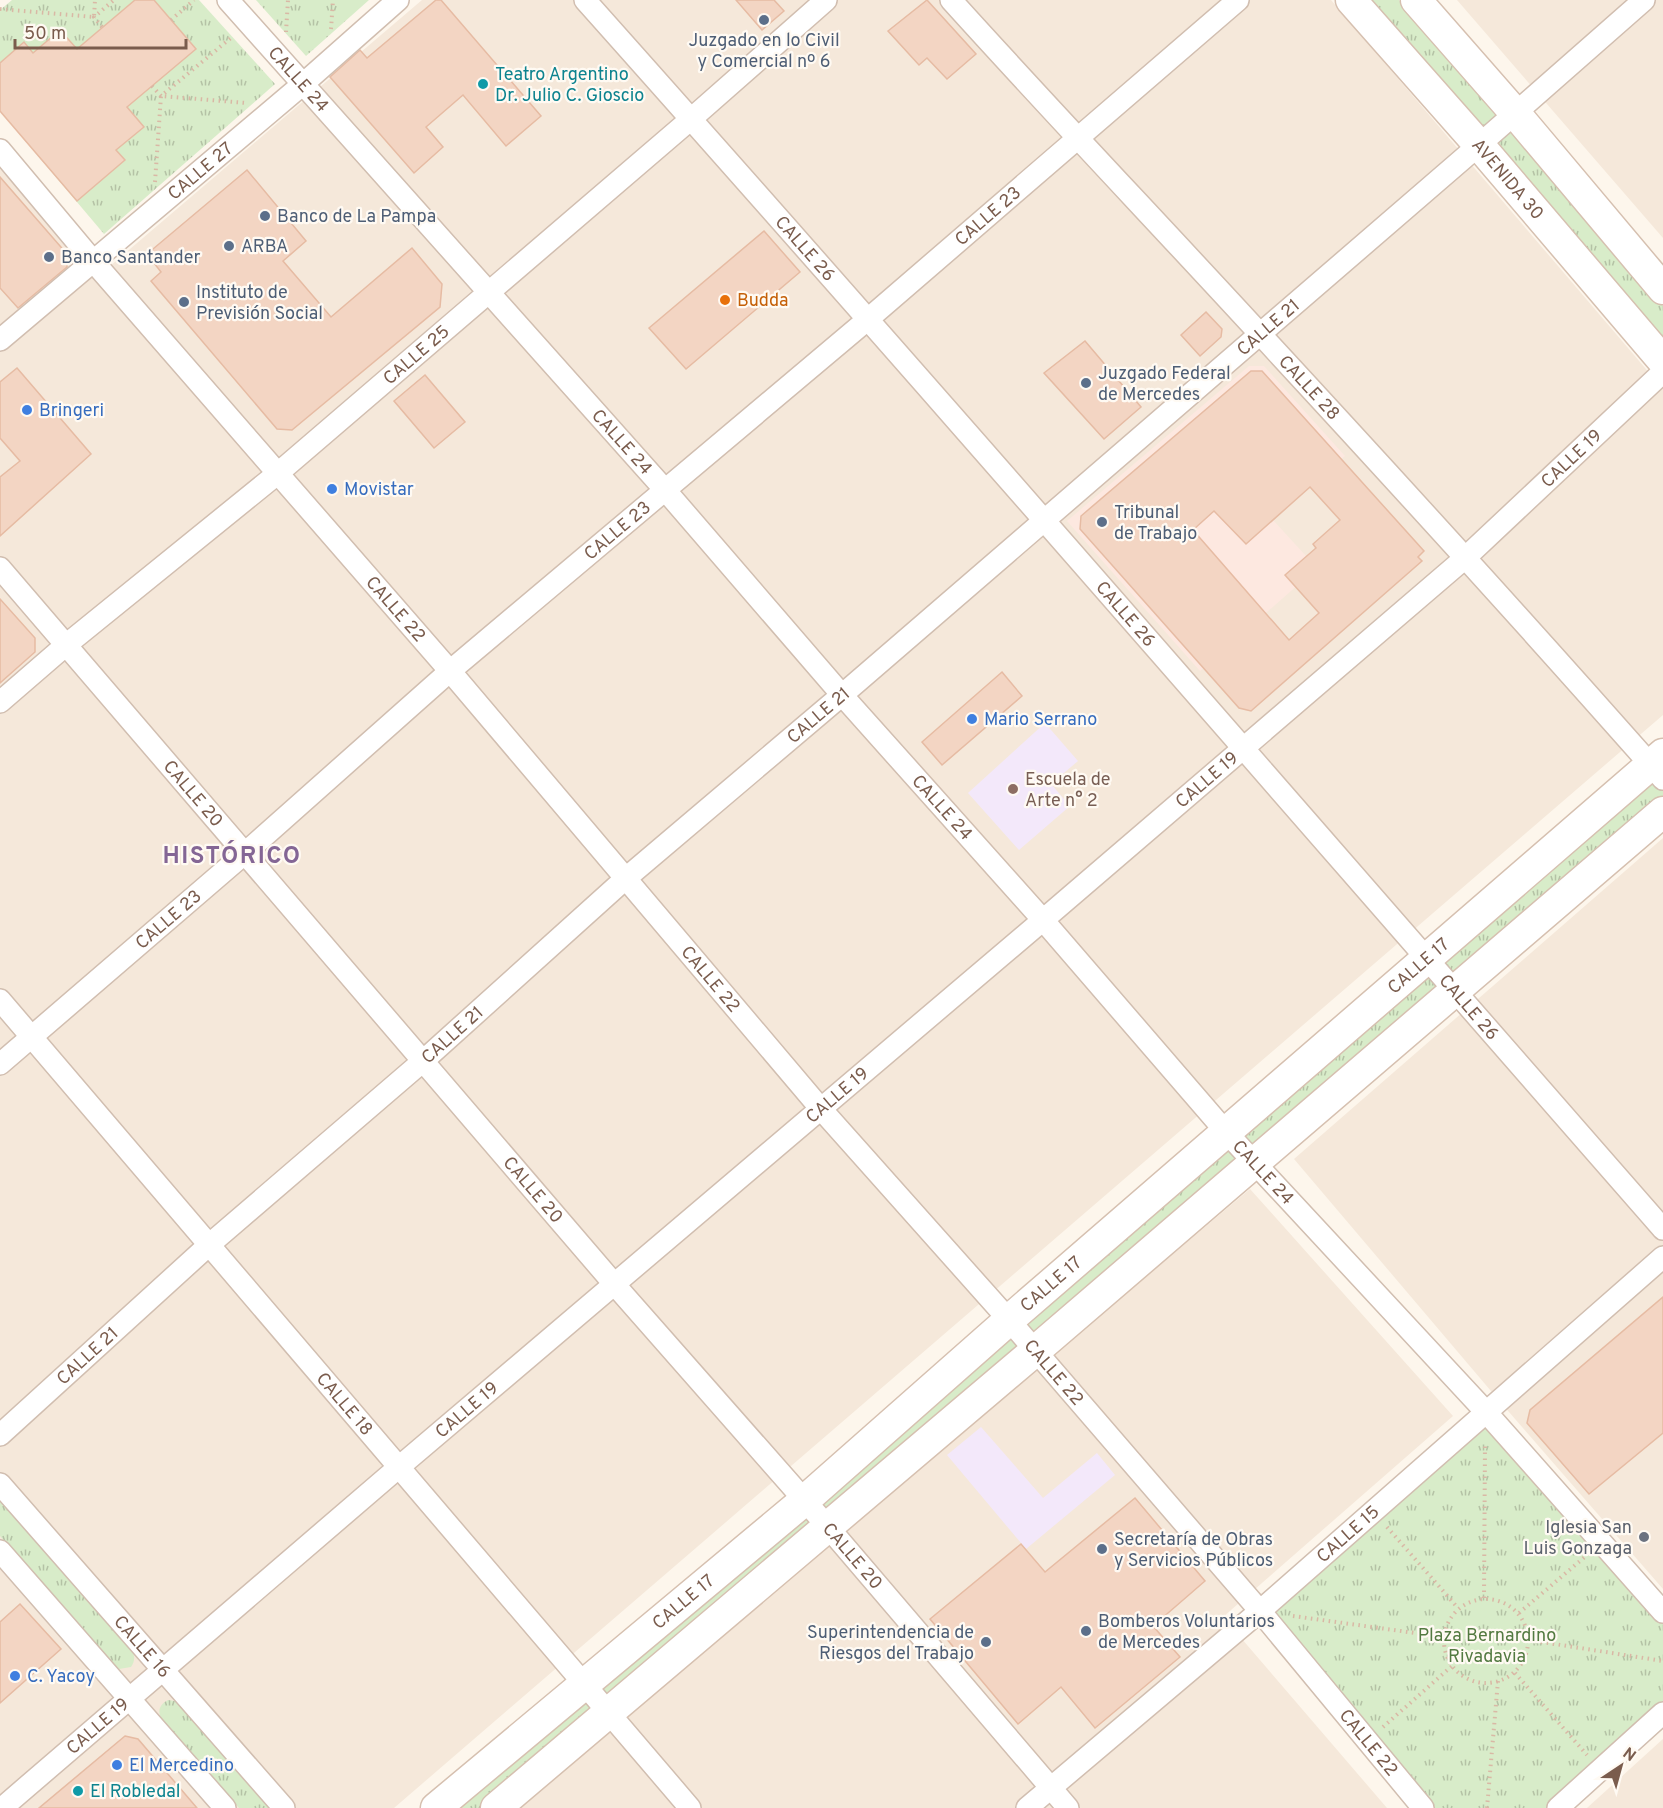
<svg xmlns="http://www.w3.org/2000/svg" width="1663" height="1808" viewBox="0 0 1663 1808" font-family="Overpass,sans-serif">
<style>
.residential{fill:#f5e8da}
.commercial{fill:#fde8e0}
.education{fill:#f3e8fa}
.grass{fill:url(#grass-tufts)}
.building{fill:#f3d5c3;stroke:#e6bba3;stroke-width:1.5;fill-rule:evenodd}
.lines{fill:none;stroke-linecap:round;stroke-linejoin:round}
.street-casing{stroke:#d1beb0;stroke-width:24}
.secondary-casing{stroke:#d6c0b0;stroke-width:33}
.path{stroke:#d9b8a5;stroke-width:4;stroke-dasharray:1.5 4.5;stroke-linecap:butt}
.street{stroke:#fff;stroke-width:21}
.secondary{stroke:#fff;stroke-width:30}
.service-dot{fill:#5c6f8a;stroke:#fffaf3;stroke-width:2}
.culture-dot{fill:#0f9aa8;stroke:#fffaf3;stroke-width:2}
.food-dot{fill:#e8710a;stroke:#fffaf3;stroke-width:2}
.shop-dot{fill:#3f7fe0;stroke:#fffaf3;stroke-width:2}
.education-dot{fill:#8d6e63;stroke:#fffaf3;stroke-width:2}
.worship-dot{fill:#6b7280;stroke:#fffaf3;stroke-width:2}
.labels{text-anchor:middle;stroke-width:4.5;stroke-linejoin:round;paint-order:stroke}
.service-label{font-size:18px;fill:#4e5e75;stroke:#fffaf3;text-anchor:start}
.culture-label{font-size:18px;fill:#0d838f;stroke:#fffaf3;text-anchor:start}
.street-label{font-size:18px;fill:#7a5c4d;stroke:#fffaf3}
.food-label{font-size:18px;fill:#c56008;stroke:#fffaf3;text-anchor:start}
.shop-label{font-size:18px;fill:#366cbe;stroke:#fffaf3;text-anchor:start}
.education-label{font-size:18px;fill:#785e54;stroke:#fffaf3;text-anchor:start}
.worship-label{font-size:18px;fill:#5b616d;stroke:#fffaf3;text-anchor:end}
.park-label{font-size:18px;fill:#537a41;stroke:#fffaf3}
.district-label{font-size:24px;font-weight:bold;letter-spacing:1.5px;fill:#846695;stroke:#fffaf3}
</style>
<defs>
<pattern id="grass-tufts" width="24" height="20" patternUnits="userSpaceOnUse" patternTransform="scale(1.5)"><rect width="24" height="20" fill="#d8ecc9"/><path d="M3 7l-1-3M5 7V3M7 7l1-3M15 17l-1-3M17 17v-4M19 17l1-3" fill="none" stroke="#b4c2a5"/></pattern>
</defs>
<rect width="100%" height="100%" fill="#fdf6ec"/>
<g class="residential">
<polygon points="422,0 1331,0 1663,389 1663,715 394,1808 0,1808 0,169 96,278"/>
<polygon points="1457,0 1663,0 1663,238"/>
<polygon points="1663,838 1663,1589 1502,1404 1294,1159"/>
<polygon points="1250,1189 1453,1416 1223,1617 1387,1808 517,1808"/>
<polygon points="1663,1739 1663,1808 1587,1808"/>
</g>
<polygon class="commercial" points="1249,366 1264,366 1345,456 1273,520 1317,568 1200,671 1067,521"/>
<g class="education">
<polygon points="1045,723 1078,761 1051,784 1070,806 1019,850 968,793"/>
<polygon points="981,1427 1043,1498 1097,1453 1115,1475 1026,1549 947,1455"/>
</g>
<g class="grass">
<polygon points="12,0 199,0 275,84 104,234 0,111 0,10"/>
<polygon points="256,0 369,0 306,56"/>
<polygon points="1371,0 1399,0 1663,306 1663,337"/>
<polygon points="1663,758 1663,801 481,1808 448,1808"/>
<polygon points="1486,1412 1663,1612 1663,1713 1558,1808 1423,1808 1260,1611"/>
<path d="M0,1499L132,1650C135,1657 135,1661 131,1667L119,1669L114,1666L0,1536Z"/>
<path d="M168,1700L175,1701L180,1704L271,1808H239L162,1720C157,1711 159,1705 168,1700Z"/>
</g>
<g class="building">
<polygon points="135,0 154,0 196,49 127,107 144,127 116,150 125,160 77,201 0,111 0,63 24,42 33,53 60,30 77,49"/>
<polygon points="436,0 441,0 541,116 506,146 463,95 426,127 443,147 414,173 330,77 360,50 367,58"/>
<polygon points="736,0 774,0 784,11 762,30"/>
<polygon points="927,0 976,54 947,79 927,58 919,65 888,31"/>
<polygon points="247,170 306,241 283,261 331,317 412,248 442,284 440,307 292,430 277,429 151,281 161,272 147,254"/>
<polygon points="0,177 67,254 67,267 18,308 0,288"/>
<polygon points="764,231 800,272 686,369 649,328"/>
<polygon points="1206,312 1222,329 1221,337 1200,356 1181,335"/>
<polygon points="1085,341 1141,407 1104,439 1044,373"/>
<polygon points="17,368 91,454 0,536 0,477 20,461 0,438 0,382"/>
<path d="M1251,371H1262L1424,551L1418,557L1422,561L1251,711L1239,708L1080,529L1081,516ZM1310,487L1340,520L1313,544L1316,548L1285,575L1319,613L1289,640L1193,530L1214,511L1246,544Z"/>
<polygon points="425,375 465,422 434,448 394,401"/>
<polygon points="0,599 35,638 35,652 0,683"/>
<polygon points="1002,672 1022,696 942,765 922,742"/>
<polygon points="1663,1297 1663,1433 1589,1494 1527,1423 1530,1410"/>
<polygon points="1135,1498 1205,1581 1153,1626 1180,1657 1095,1728 1061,1687 1018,1724 930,1619 1021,1544 1045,1572"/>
<polygon points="20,1604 61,1649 0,1703 0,1622"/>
<polygon points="125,1736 138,1739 197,1808 39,1808"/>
</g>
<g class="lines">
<g class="street-casing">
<g id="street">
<path id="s1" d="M228,0L666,491L842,695L1043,920L1226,1132L1486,1412L1663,1612"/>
<path id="s2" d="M585,0C948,407 1304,819 1663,1229"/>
<path id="s3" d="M951,0C1053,113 1158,223 1261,335C1396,481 1531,629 1663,779"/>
<path id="s4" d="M0,150L93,261L450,671L821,1109L1009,1320L1260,1611L1423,1808"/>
<path id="s5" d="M0,340L303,84L398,0"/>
<path id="s6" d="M0,568L615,1285L828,1527L1068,1808"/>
<path id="s7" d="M0,702L66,645L277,474L691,119L826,0"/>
<path id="s8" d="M0,1000L690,1808"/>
<path id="s9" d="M0,1064L244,854L450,671L867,320L1238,0"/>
<path id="s10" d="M0,1435L210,1244L423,1061L625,879L842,695L1479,145L1644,0"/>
<path id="s11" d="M0,1484L284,1808"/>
<polyline points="0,1551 225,1808"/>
<path id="s12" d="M2,1808L399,1467L1043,920L1465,558L1663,372"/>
<path id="s13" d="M1027,1808L1260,1611L1663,1257"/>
<polyline points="1558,1808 1663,1713"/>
</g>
</g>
<g class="secondary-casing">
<g id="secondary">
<path id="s14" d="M1351,0L1479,145L1663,361"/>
<polyline points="1416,0 1515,113 1663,289"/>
<path id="s15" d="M436,1808L805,1500L1009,1320L1663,754"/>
<polyline points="496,1808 1035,1351 1663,812"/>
</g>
</g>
<g class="path">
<polyline points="0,9 94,17 95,0"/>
<polyline points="171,20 194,0"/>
<polyline points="102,27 94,17 114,0"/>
<polyline points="331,29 333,0"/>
<polyline points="286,32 288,0"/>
<polyline points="152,86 161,96 232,37"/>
<polyline points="155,182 161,96 247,103"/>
<polyline points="1387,1527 1458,1608"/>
<polyline points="1484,1598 1485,1443"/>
<circle cx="1486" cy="1641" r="42"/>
<polyline points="1519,1613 1587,1555"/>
<polyline points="1293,1616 1444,1637"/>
<polyline points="1529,1640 1663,1661"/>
<polyline points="1515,1673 1587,1755"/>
<polyline points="1383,1727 1452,1666"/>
<polyline points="1487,1808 1498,1681"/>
</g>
<use href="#street" class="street"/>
<use href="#secondary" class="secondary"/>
</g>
<g class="service-dot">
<circle cx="764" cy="20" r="6"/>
<circle cx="265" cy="216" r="6"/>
<circle cx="229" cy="246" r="6"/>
<circle cx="49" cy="257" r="6"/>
<circle cx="184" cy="302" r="6"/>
<circle cx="1086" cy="383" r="6"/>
<circle cx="1102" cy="522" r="6"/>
<circle cx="1102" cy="1549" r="6"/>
<circle cx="1086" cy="1631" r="6"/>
<circle cx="986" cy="1642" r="6"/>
</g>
<g class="culture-dot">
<circle cx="483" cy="84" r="6"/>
<circle cx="78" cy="1791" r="6"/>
</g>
<circle class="food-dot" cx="725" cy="300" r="6"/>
<g class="shop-dot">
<circle cx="27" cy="410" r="6"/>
<circle cx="332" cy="489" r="6"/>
<circle cx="972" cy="719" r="6"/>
<circle cx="15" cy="1676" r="6"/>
<circle cx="117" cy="1765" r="6"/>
</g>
<circle class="education-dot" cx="1013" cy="789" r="6"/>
<circle class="worship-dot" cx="1644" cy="1537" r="6"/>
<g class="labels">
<g class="service-label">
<text x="764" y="46" text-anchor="middle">Juzgado en lo Civil<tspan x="764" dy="21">y Comercial nº 6</tspan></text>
<text x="277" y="222">Banco de La Pampa</text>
<text x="241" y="252">ARBA</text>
<text x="61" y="263">Banco Santander</text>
<text x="196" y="298">Instituto de<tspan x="196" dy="21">Previsión Social</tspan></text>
<text x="1098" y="379">Juzgado Federal<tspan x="1098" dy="21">de Mercedes</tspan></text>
<text x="1114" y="518">Tribunal<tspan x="1114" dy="21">de Trabajo</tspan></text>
<text x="1114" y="1545">Secretaría de Obras<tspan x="1114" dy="21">y Servicios Públicos</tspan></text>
<text x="1098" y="1627">Bomberos Voluntarios<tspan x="1098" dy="21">de Mercedes</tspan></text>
<text x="974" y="1638" text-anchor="end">Superintendencia de<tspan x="974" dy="21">Riesgos del Trabajo</tspan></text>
</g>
<g class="culture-label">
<text x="495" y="80">Teatro Argentino<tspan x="495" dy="21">Dr. Julio C. Gioscio</tspan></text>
<text x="90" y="1797">El Robledal</text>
</g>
<g class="street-label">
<text dy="6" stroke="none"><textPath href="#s1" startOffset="106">CALLE 24</textPath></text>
<text dy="6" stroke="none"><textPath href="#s5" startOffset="262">CALLE 27</textPath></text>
<text dy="6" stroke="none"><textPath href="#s14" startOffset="238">AVENIDA 30</textPath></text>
<text dy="6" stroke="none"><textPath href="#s9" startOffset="1302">CALLE 23</textPath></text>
<text dy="6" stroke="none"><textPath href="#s2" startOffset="332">CALLE 26</textPath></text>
<text dy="6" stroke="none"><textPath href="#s10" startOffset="1684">CALLE 21</textPath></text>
<text dy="6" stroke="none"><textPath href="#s7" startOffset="542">CALLE 25</textPath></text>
<text dy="6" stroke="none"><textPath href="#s3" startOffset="528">CALLE 28</textPath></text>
<text dy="6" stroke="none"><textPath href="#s1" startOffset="592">CALLE 24</textPath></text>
<text dy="6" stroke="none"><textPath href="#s12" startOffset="2070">CALLE 19</textPath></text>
<text dy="6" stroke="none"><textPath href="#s9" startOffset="816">CALLE 23</textPath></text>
<text dy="6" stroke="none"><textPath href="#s4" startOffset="606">CALLE 22</textPath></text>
<text dy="6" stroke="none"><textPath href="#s2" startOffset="818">CALLE 26</textPath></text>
<text dy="6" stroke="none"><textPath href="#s10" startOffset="1090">CALLE 21</textPath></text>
<text dy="6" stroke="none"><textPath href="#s12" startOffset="1584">CALLE 19</textPath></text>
<text dy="6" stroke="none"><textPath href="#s6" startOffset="297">CALLE 20</textPath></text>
<text dy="6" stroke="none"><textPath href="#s1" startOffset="1078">CALLE 24</textPath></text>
<text dy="6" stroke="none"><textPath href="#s9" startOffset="222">CALLE 23</textPath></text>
<text dy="6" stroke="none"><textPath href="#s15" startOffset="1294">CALLE 17</textPath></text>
<text dy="6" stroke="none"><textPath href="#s4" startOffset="1092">CALLE 22</textPath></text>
<text dy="6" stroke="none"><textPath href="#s2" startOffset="1340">CALLE 26</textPath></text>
<text dy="6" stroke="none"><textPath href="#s10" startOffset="604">CALLE 21</textPath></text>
<text dy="6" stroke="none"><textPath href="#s12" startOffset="1098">CALLE 19</textPath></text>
<text dy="6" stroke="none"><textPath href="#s1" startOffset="1564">CALLE 24</textPath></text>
<text dy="6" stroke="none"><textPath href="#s6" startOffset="819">CALLE 20</textPath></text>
<text dy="6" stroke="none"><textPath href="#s15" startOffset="808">CALLE 17</textPath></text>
<text dy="6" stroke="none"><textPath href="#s10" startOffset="118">CALLE 21</textPath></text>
<text dy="6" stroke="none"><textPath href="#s4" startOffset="1614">CALLE 22</textPath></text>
<text dy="6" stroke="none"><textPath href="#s8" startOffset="531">CALLE 18</textPath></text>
<text dy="6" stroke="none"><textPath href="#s12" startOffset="612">CALLE 19</textPath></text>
<text dy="6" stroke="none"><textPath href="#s13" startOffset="422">CALLE 15</textPath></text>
<text dy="6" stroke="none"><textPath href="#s6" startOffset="1305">CALLE 20</textPath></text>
<text dy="6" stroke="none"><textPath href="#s15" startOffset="322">CALLE 17</textPath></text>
<text dy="6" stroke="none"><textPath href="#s11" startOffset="216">CALLE 16</textPath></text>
<text dy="6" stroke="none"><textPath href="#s12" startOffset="126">CALLE 19</textPath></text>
<text dy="6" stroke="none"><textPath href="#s4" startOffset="2100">CALLE 22</textPath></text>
</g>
<g class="food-label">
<text x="737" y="306">Budda</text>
</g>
<g class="shop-label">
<text x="39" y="416">Bringeri</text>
<text x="344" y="495">Movistar</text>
<text x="984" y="725">Mario Serrano</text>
<text x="27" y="1682">C. Yacoy</text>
<text x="129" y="1771">El Mercedino</text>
</g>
<g class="education-label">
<text x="1025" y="785">Escuela de<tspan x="1025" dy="21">Arte n° 2</tspan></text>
</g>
<g class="worship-label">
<text x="1632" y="1533">Iglesia San<tspan x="1632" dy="21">Luis Gonzaga</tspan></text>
</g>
<g class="park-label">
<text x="1487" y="1641">Plaza Bernardino<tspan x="1487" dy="21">Rivadavia</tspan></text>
</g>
<g class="district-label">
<text x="232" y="863">HISTÓRICO</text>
</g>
</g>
<g transform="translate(1621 1766) rotate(36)" stroke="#fffaf3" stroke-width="4.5" paint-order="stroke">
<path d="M0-4.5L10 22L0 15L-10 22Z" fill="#7a5c4d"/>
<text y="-9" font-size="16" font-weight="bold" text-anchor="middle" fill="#7a5c4d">N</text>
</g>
<path d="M15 39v9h171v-9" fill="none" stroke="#7a5c4d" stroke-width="3"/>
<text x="24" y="39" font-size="18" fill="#7a5c4d" stroke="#fffaf3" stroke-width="4.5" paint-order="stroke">50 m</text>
</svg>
